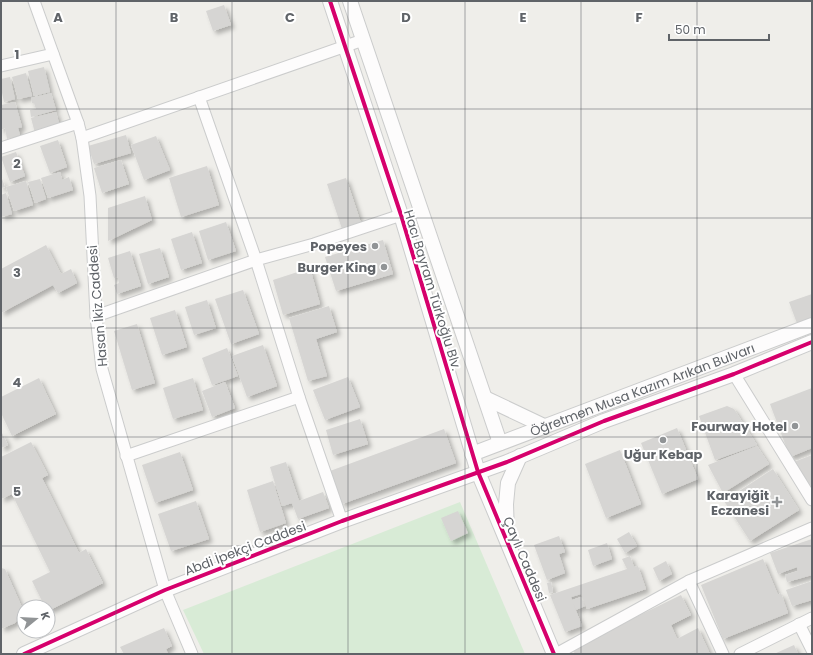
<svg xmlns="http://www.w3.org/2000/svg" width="813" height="655" viewBox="0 0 813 655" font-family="Poppins,sans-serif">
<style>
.green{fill:#d8ebd6}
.building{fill:#d6d5d3;filter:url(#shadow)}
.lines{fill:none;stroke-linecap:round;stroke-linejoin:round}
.minor-casing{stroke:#cbcccc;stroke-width:13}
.tertiary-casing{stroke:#cbcccc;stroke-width:16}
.minor{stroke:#fdfcfc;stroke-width:11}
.tertiary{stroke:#fdfcfc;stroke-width:14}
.cycleway-casing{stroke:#fff;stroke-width:6}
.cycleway{stroke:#d6006c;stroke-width:4}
.grid{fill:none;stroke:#5f6368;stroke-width:1;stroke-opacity:0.55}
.poi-dot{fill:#919496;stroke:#fff;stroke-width:1.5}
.labels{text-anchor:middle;stroke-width:4;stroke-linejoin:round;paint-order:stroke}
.poi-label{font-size:13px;font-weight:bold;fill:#5f6368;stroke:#fff;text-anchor:end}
.street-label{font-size:13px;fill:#5f6368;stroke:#fff}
.grid-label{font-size:13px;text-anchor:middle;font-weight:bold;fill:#5f6368;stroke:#fff;stroke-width:4;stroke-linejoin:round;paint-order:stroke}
</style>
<defs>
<filter id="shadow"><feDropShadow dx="3.5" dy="3.5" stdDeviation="2" flood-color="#0004"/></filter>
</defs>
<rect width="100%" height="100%" fill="#efeeea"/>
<polygon class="green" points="460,502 525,654 204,654 183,610"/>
<g class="building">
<polygon points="224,5 231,25 213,31 206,11"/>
<polygon points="44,67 50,92 34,96 28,71"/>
<polygon points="26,73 32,96 18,99 12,77"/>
<polygon points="10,77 15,99 4,102 1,88 1,79"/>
<polygon points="51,93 56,110 31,117 30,110 36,109 34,103 32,103 31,98"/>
<polygon points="15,102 22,127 18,128 20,135 7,139 5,128 1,130 1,105"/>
<polygon points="56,112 60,127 35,133 31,118"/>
<polygon points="126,135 131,153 94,164 88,146"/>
<polygon points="156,136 170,170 144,180 131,145"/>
<polygon points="58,140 67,167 50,173 40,146"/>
<polygon points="16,152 25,176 10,182 1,157"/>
<polygon points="121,160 129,184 102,193 94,168"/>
<polygon points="207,166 219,205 181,217 169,178"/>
<polygon points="60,172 62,180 69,177 73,190 48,198 41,178"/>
<polygon points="1,176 5,187 1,188"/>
<polygon points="346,178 361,223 342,229 327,184"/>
<polygon points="40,179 46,199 35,203 28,182"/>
<polygon points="26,181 33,205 14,211 6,187"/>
<polygon points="6,193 12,214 1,217 1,195"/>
<polygon points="145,196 152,220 108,241 108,208"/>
<polygon points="226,222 236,251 208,260 199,231"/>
<polygon points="192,232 202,263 181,270 171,239"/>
<polygon points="383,240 393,274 336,291 325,257"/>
<polygon points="46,245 61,274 71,269 77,283 58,293 53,285 1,313 1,269"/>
<polygon points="160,248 169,277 148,284 139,254"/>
<polygon points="130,251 141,286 117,294 114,285 119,283 118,277 114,278 108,258"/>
<polygon points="310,268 320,304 283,315 273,280"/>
<polygon points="243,290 259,334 231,344 215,299"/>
<polygon points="812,294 812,321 798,326 789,302"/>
<polygon points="207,300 216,328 194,335 185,307"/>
<polygon points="329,306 337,332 316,339 327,376 308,381 289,318"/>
<polygon points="175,310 187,347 162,355 150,318"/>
<polygon points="137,324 155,383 132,390 114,331"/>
<polygon points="263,345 277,386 247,397 232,356"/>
<polygon points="227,348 238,376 212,385 202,358"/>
<polygon points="348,377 360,407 325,420 313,390"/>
<polygon points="39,378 56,414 12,436 1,413 1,397"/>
<polygon points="193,378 203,410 173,419 163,388"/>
<polygon points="225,382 235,408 212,417 202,391"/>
<polygon points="812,388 812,448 790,457 770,404"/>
<polygon points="727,406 734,409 757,445 715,460 699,416"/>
<polygon points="360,419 368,444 333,455 326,430"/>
<polygon points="677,428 698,479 662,494 641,443"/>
<polygon points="444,429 456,463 342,504 330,471"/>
<polygon points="1,431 8,445 1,448"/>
<polygon points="31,442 48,475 42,478 79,553 86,549 103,583 48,611 48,607 45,607 32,581 50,572 12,494 1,499 1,457"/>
<polygon points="757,446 769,464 723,493 708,465"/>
<polygon points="620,450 641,504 606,518 585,464"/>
<polygon points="180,452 193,490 155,503 142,465"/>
<polygon points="812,455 812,487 794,462"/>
<polygon points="286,462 299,501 323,492 329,508 298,519 292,503 296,502 282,506 270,467"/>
<polygon points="773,469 799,510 750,541 724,501"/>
<polygon points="273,481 286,523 260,532 247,490"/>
<polygon points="196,501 209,539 171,551 158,514"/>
<polygon points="458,511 468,533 451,541 441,518"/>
<polygon points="629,532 637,546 625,553 617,539"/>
<polygon points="559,536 565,552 559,554 565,573 547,580 534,545"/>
<polygon points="812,539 812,575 787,582 785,575 798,571 797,567 778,574 770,553"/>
<polygon points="607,543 612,559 593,566 588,550"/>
<polygon points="630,556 634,567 638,566 646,589 587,609 581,594 571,597 572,600 581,597 585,606 576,610 573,603 582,626 565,632 550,595 627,569 622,559"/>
<polygon points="763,559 778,595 781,593 788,613 723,639 701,585"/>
<polygon points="666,561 672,574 659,581 653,568"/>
<polygon points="1,568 5,569 24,612 15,623 3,628 1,628"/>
<polygon points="812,581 812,600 792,606 786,590"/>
<polygon points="551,582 553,592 549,593 547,583"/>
<polygon points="681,595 691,615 671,625 677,639 698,628 710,654 575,654 572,648"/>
<polygon points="164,628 172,646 166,649 168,654 124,654 120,647"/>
<polygon points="794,645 798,654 774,654"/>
</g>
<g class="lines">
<g class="minor-casing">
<g id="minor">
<polyline points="34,1 78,123 82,138 90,196 96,316 102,369 165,590 192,654"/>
<polyline points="1,66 53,54"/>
<polyline points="199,97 256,260 299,397 342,521"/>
<polyline points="82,138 363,40"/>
<polyline points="1,148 78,123"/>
<polyline points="96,316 256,260 314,244 401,215"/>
<polyline points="734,374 812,500"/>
<polyline points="126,456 299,397"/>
<polyline points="689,581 723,654"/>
<polyline points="799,624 812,650"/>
<polyline points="556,654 689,581 812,528"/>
<polyline points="740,654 812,618"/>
</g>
</g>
<g class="tertiary-casing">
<g id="tertiary">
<polyline points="330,1 401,215 478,472 554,654"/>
<polyline points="350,1 500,443"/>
<polyline points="485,398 544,426"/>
<path id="s1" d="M472,454L812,325"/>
<polyline points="507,535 506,504 508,483 520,456"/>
<polyline points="24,654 165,590 342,521 507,462 604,421 734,374 812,342"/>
</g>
</g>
<use href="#minor" class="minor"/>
<use href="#tertiary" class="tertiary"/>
<g class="cycleway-casing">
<g id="cycleway">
<polyline points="330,1 401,215 478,472 554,654"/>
<polyline points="24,654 165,590 342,521 507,462 604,421 734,374 812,342"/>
</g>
</g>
<use href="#cycleway" class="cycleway"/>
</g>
<path class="grid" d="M116,1V654M232,1V654M348,1V654M465,1V654M581,1V654M697,1V654M1,109H812M1,218H812M1,328H812M1,437H812M1,546H812"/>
<g class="poi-dot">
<circle cx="375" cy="246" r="4"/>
<circle cx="384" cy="267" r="4"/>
<circle cx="795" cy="426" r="4"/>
<circle cx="663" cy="440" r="4"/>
<path d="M775 496h4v4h4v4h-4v4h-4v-4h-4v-4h4z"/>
</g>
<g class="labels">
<g class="poi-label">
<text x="367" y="251">Popeyes</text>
<text x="376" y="272">Burger King</text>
<text x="787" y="431">Fourway Hotel</text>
<text x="663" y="459" text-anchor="middle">Uğur Kebap</text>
<text x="769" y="500">Karayiğit<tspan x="769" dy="15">Eczanesi</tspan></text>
</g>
<g class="street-label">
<text transform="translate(433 290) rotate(73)" y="5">Hacı Bayram Türkoğlu Blv.</text>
<text transform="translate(97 306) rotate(-95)" y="5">Hasan İkiz Caddesi</text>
<text dy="5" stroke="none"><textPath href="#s1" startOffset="182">Öğretmen Musa Kazım Arıkan Bulvarı</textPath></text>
<text transform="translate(245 548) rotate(-21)" y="5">Abdi İpekçi Caddesi</text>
<text transform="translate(525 559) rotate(67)" y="5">Çaylı Caddesi</text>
</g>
</g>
<g class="grid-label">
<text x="58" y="22">A</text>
<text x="174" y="22">B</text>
<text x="290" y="22">C</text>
<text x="406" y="22">D</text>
<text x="523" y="22">E</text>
<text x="639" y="22">F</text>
<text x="17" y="59">1</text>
<text x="17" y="168">2</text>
<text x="17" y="277">3</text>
<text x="17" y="387">4</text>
<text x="17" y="496">5</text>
</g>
<rect width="813" height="655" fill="none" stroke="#5f6368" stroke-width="4"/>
<g transform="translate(36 619) rotate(72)"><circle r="19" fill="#ffffff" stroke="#bfc1c3"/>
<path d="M0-3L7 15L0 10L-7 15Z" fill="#919496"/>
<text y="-6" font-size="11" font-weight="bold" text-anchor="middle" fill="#5f6368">K</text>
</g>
<path d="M669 34v6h100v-6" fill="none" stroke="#5f6368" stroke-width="2"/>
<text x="675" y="34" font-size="12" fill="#5f6368" stroke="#ffffff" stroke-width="3" paint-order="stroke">50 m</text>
</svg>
